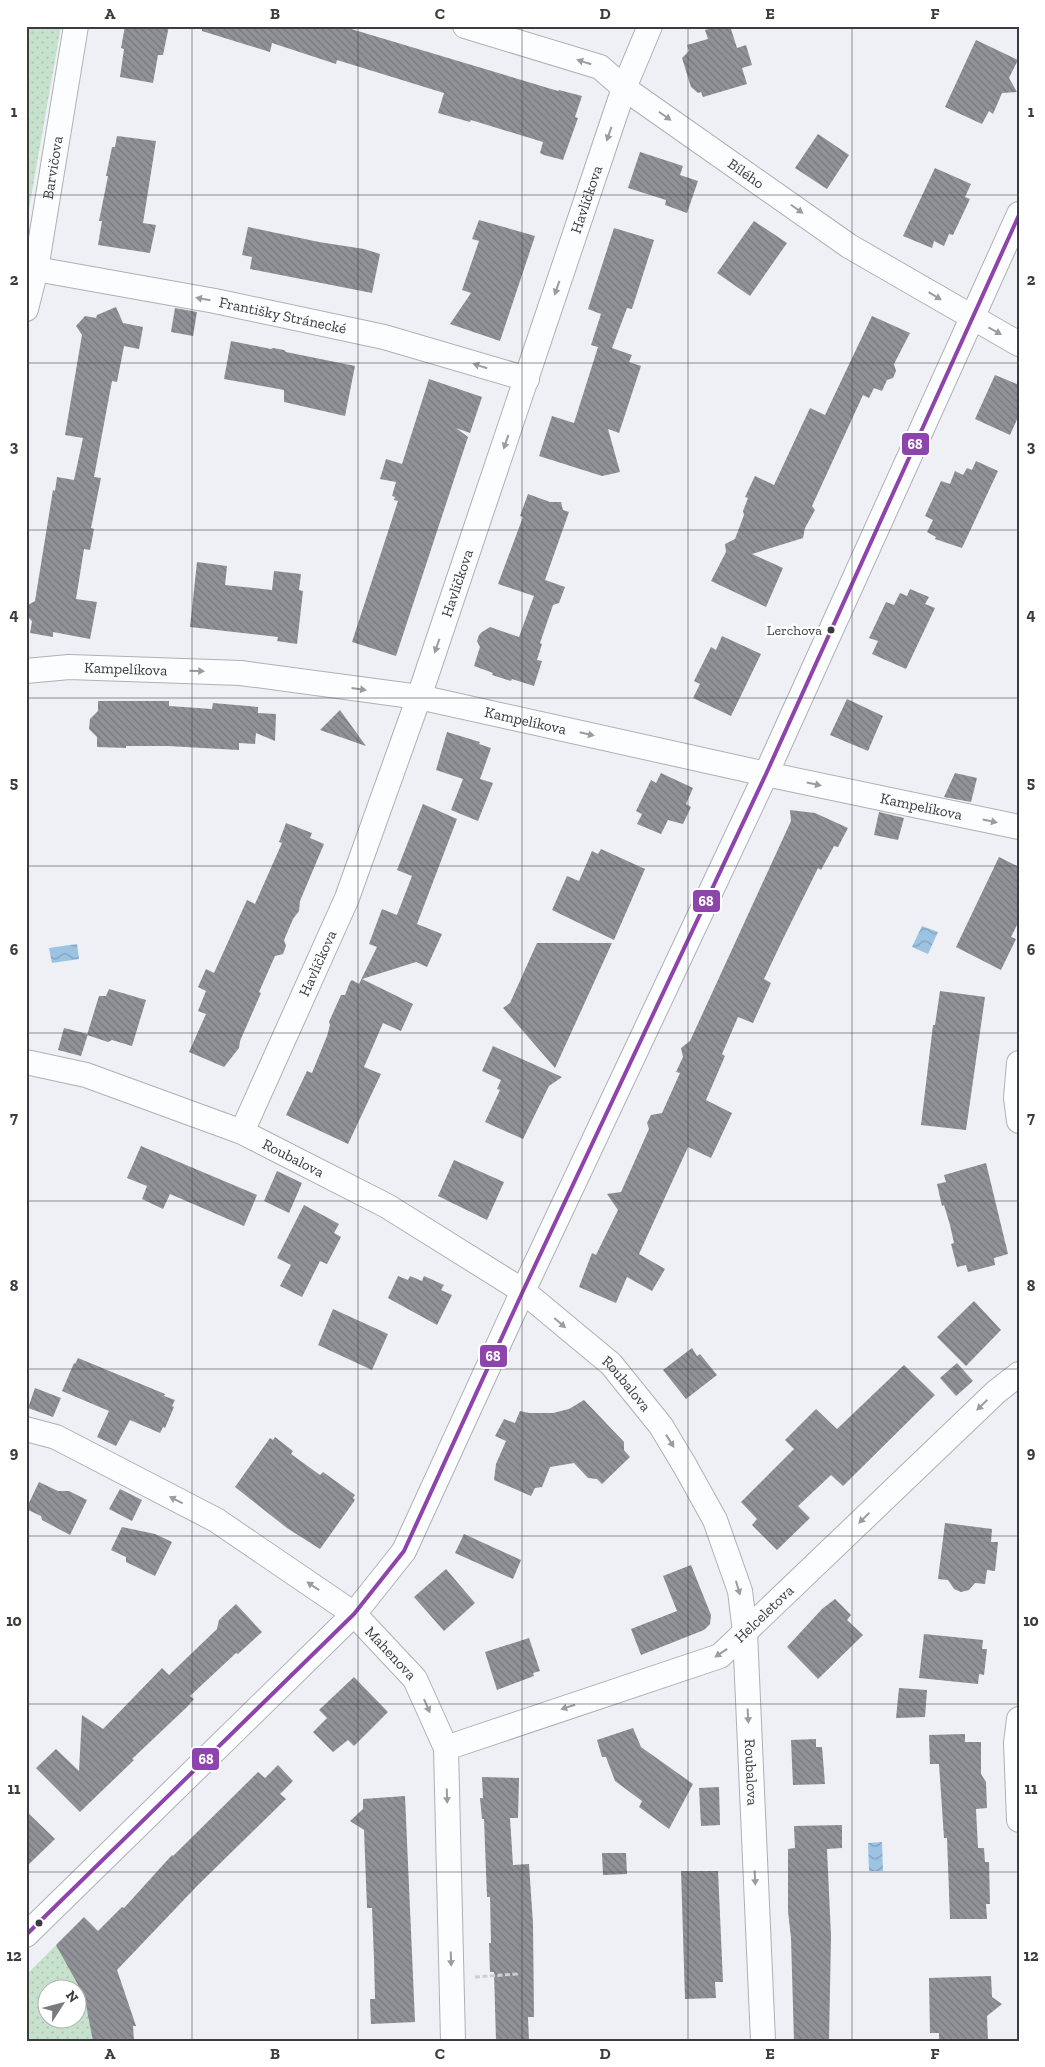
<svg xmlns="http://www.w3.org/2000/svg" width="1045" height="2067" viewBox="0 0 1045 2067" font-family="'Zilla Slab',serif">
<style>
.grass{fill:url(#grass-dots);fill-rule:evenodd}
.water{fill:url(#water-waves)}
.building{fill:url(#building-back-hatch)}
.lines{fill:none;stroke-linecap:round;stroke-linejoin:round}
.street-casing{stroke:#aeb0b4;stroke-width:26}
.path{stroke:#cfcfd1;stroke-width:3;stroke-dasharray:5 2.5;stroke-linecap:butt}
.street{stroke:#fcfdfe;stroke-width:24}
.bus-1-casing{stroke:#fff;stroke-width:8}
.bus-1{stroke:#8e44ad;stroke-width:4}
.oneway{fill:#9b9c9e}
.grid{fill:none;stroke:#3a3c3f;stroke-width:1;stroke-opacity:0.55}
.bus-dot{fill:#3a3c3f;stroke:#fff;stroke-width:2}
.labels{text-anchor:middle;stroke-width:5;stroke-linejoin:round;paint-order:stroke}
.bus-label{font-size:14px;fill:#3a3c3f;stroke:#fff;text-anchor:end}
.street-label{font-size:15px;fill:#3a3c3f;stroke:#fff}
.line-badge{stroke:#fff;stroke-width:2}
.badge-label{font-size:14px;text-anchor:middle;font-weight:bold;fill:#fff}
.neatline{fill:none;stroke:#3a3c3f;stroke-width:2}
.grid-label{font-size:16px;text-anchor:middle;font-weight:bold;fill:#3a3c3f}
</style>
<defs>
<pattern id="grass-dots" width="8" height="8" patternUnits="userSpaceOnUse" patternTransform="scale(1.25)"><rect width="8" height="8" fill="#c6e2cc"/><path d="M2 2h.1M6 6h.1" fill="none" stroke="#abc3b0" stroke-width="1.8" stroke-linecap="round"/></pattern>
<pattern id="water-waves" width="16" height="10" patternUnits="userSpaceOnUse" patternTransform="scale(1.25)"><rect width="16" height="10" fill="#9cc3e2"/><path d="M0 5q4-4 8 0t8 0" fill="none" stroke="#80a0b9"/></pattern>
<pattern id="building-back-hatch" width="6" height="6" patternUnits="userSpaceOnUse" patternTransform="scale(1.25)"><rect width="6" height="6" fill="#919297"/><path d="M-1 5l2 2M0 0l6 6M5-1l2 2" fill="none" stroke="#77787d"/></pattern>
</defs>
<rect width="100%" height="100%" fill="#eef0f6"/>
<g class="grass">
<polygon points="26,26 61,26 26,226"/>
<path d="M56,1945C75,1974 90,2006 93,2041H26V1975ZM48,1990H78V2020H48Z"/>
</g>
<g class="water">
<polygon points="922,926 938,932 928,954 912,947"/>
<polygon points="77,944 79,959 52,963 49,948"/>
<polygon points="882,1842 883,1871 869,1871 868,1843"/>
</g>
<g class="building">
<polygon points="125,26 169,26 163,55 158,55 153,83 120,77 124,49 121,48"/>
<polygon points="202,26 341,26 558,91 559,90 582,96 575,117 578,118 563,160 544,155 540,153 543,142 471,120 470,122 438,113 444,93 337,60 336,64 272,43 270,52 202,31"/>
<polygon points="719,26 730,26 737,48 746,45 752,65 742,68 747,84 703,97 701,92 698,93 691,87 682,58 689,51 687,45 708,39 705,30"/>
<polygon points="976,40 1018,60 1009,78 1017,92 1002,93 993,114 989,111 982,124 945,107"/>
<polygon points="818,134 849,155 827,189 795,168"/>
<polygon points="117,136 156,141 143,223 156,225 150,253 98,245 102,221 99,221 108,176 106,176 112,147 115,147"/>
<polygon points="640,152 683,166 680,175 698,181 687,213 665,205 666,200 628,188"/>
<polygon points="935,168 971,184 965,197 970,199 953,235 949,234 944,246 934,241 932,248 903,236"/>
<polygon points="479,220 535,236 500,341 450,324 471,293 462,290 479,241 472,239"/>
<polygon points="754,221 787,243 750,296 717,273"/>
<polygon points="248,227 319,242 364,249 380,254 372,293 250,269 252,257 242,255"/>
<polygon points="614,228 654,240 632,309 627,308 612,348 632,355 629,362 641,366 619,433 608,429 620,472 602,476 539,456 552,416 574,423 598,347 591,345 601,314 588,309"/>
<polygon points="116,307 123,323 143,327 139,349 124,346 117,382 112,381 94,477 101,478 91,528 94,529 90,550 84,549 76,599 97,602 90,639 53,632 53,637 30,633 32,621 26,615 26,606 35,601 53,490 55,491 57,477 74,480 83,438 65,435 82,335 76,326 85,316 96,318 97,315"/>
<polygon points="175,308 197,312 193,336 171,332"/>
<polygon points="872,316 910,333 894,364 896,371 893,378 887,380 882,391 874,388 869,398 863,395 812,506 815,510 805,528 803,538 752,554 783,568 766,607 711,581 726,552 725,544 735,539 744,515 743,511 748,498 745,497 755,476 774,485 810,408 825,415"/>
<polygon points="231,341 271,349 273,348 284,350 286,352 355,366 345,416 284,402 284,390 224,379"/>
<polygon points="995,375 1019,385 1019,415 1010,435 975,419"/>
<polygon points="429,379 482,397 470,433 456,428 468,437 396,656 352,642 398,501 394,500 395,497 392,496 396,482 380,479 386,459 402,464"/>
<polygon points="976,461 998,471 962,548 935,539 936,537 927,532 933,520 925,516 941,481 950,484 955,471 963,475 967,468 972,470"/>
<polygon points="528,494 550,502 561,502 563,510 569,512 545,580 565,587 559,603 553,605 540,643 542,644 537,660 542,661 534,686 512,679 511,681 492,675 493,673 474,666 480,647 477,641 479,635 482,632 490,627 519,637 534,596 498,584 523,517 520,516"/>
<polygon points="197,562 227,566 225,585 272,590 274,571 301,574 299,590 303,591 297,644 277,641 278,637 190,627"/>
<polygon points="910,589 929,597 925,604 935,608 906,669 872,654 878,641 869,638 886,602 894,605 900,593 907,596"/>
<polygon points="722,636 761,654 731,716 693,698 700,684 694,681 711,647 716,650"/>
<polygon points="847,699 883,716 868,751 830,735"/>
<polygon points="98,701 169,701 169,706 212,709 213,703 258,707 258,713 276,714 275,741 256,733 255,744 239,743 239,750 168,746 126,746 126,748 97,747 97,737 89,729 90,719 98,711"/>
<polygon points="340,710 366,746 320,730"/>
<polygon points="447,732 480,742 479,744 491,748 480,779 493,783 478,821 451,810 463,779 436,770"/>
<polygon points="661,773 693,788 686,804 691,807 683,824 668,820 661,834 637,824 642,814 636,811 651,780 656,783"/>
<polygon points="955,773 977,778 971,802 944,797"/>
<polygon points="423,804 457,819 417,924 442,934 427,967 416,962 362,979 413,1004 401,1031 383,1023 364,1067 381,1074 348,1144 286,1115 307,1071 312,1073 327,1036 330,1025 329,1022 341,995 345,995 350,982 352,980 359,984 377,947 369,944 382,909 397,915 412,876 397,870"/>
<polygon points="790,810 815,813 848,828 838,847 834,846 821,870 818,868 783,939 764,979 771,983 753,1023 738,1017 722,1054 725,1056 706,1100 732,1113 711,1158 688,1147 639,1254 665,1269 652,1291 627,1277 616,1303 579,1287 592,1253 596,1255 618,1210 607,1194 621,1192 649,1129 647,1123 651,1115 662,1113 680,1073 676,1072 683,1057 681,1048 690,1041 791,821"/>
<polygon points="879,812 904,818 898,840 874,835"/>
<polygon points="286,823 312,833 310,838 324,844 300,901 299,911 293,919 284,940 286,946 283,954 275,956 259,992 261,993 240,1041 239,1048 224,1067 189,1052 206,1014 198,1011 206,991 198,987 206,969 214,973 247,900 255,904 282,843 279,842"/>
<polygon points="601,849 645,869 614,940 552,910 567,876 579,881 592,851 598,854"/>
<polygon points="999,857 1019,867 1019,921 1011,937 1016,939 1001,970 956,947"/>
<polygon points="537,943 612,943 555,1068 503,1008 510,1003"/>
<polygon points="109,989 146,1000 132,1046 112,1040 108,1042 87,1035 99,996 106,996"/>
<polygon points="940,991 985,997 966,1130 921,1125 933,1025 935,1025"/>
<polygon points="64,1028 88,1034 81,1056 58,1050"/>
<polygon points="493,1046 562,1077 549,1086 523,1139 485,1122 500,1090 497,1089 501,1080 482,1071"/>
<polygon points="141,1146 257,1195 244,1226 170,1194 163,1209 142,1199 147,1186 127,1178"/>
<polygon points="454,1160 504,1182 487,1220 438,1196"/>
<polygon points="986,1163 1008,1254 994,1258 995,1265 968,1272 966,1265 957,1267 951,1244 954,1243 950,1225 944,1205 942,1206 937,1184 946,1182 944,1175"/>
<polygon points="277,1171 302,1183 289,1213 264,1201"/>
<polygon points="304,1205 339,1224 334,1233 341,1237 327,1264 320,1261 302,1297 280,1286 291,1265 277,1258"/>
<polygon points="398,1276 408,1280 410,1276 422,1281 424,1276 444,1285 441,1290 452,1295 437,1325 388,1298"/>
<polygon points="974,1301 1001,1330 966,1366 937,1337"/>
<polygon points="333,1309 388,1334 372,1370 318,1345"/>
<polygon points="692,1348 697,1356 700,1354 717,1375 686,1399 663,1370"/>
<polygon points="78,1358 165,1394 164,1396 175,1400 172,1406 174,1407 165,1428 163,1427 160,1433 130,1420 116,1446 97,1437 109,1411 62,1391 74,1363 75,1364"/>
<polygon points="957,1363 973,1381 956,1396 940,1378"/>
<polygon points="904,1365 935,1395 843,1486 831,1475 798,1506 810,1518 777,1550 752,1525 757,1519 741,1502 794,1449 785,1440 816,1409 837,1429"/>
<polygon points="35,1388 61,1398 53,1417 28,1408"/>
<polygon points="584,1400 624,1442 624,1450 630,1457 602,1484 597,1479 588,1478 574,1463 550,1467 542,1487 535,1488 531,1496 494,1480 496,1464 506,1441 495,1436 504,1419 515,1423 520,1411 529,1413 553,1413 569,1409"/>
<polygon points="275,1437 293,1451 291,1454 320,1475 323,1472 355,1495 353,1498 355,1500 320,1549 287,1528 235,1487 270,1438 273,1440"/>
<polygon points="39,1482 58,1491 69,1491 87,1500 70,1535 42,1520 41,1516 26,1509"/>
<polygon points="120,1489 142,1500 132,1521 109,1509"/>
<polygon points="945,1523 992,1529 991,1542 998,1542 995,1571 987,1570 985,1584 975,1583 969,1590 961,1592 954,1589 948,1580 938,1579"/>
<polygon points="122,1527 155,1534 172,1542 155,1576 126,1562 126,1557 111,1550"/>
<polygon points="464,1534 521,1560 513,1579 455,1553"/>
<polygon points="691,1565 711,1615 710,1624 704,1630 641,1655 631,1629 677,1611 663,1576"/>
<polygon points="446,1569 475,1603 444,1631 414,1597"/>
<polygon points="835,1599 851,1615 847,1620 863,1635 818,1679 787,1647 822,1609"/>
<polygon points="236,1604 262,1632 238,1654 236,1653 190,1696 194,1699 187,1707 132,1759 134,1760 80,1812 36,1768 56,1749 79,1771 82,1715 103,1729 162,1668 169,1675 217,1629 219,1620"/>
<polygon points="924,1634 983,1640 982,1649 987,1649 984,1675 979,1674 978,1684 919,1678"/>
<polygon points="529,1638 540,1671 533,1673 534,1676 497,1690 485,1652"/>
<polygon points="354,1677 388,1712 354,1746 348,1740 333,1752 313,1732 327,1718 319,1710"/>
<polygon points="899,1688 927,1690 925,1717 896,1718"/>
<polygon points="633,1728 641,1747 693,1784 669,1829 639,1807 642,1801 615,1781 606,1757 602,1757 597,1740"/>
<polygon points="965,1734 965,1742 981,1742 981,1774 986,1782 987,1808 976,1809 978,1848 984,1848 985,1862 989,1862 990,1904 986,1904 987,1919 950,1919 947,1838 944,1838 939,1764 930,1764 929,1735"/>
<polygon points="816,1739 816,1747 822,1747 825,1784 793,1785 791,1740"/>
<polygon points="278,1765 293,1781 280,1794 286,1799 197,1886 117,1970 136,2026 133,2026 134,2041 93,2041 86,2005 77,1983 56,1945 84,1917 98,1931 122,1907 124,1908 172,1855 173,1856 258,1772 265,1778"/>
<polygon points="482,1777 519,1778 518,1818 510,1818 513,1865 529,1864 533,1924 534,2017 528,2017 529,2041 496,2041 494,1972 490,1972 489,1943 491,1943 490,1897 487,1897 484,1819 482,1819 480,1798 483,1798"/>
<polygon points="719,1787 720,1825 701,1826 699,1788"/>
<polygon points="405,1796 415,2022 371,2024 370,1999 375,1999 374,1959 372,1908 367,1908 364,1830 350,1821 363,1809 363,1799"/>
<polygon points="26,1811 55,1839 26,1867"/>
<polygon points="842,1825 842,1848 827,1849 831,1936 829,2041 794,2041 791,1938 788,1911 788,1849 795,1848 794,1826"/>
<polygon points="602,1853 626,1853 627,1874 603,1875"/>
<polygon points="681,1871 718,1871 723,1982 715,1982 716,1998 685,1999"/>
<polygon points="991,1976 992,1997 1002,2004 987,2016 988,2041 939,2041 939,2033 930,2033 929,1978"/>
</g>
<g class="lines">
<g class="street-casing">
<g id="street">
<path id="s1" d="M465,26L600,67L624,88L849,246L1019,344"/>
<path id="s2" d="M36,269L215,301L384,337L527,379"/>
<path id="s3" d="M26,309L36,269L76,26"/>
<path id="s4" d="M26,671L69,667L241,673L419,697L766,774L1019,827"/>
<path id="s5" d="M26,1062L86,1075L242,1132L387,1206L523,1291L611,1364L661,1426L685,1466L715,1520L740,1591L745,1632L763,2041"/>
<polyline points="1019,1063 1016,1098 1019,1121"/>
<path id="s6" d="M242,1132L347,898L419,697L624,88L650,26"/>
<path id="s7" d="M26,1429L56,1437L216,1520L354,1614L415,1679L446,1748L453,2041"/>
<polyline points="1019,1719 1016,1743 1019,1820"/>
<path id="s8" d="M446,1748L720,1656L996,1392L1019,1374"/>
<polyline points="26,1935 354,1614 404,1551 523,1291 766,774 1019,214"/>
</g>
</g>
<g class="path">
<polyline points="26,452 26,461"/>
<polyline points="475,1977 517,1974 517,1971"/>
</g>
<use href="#street" class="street"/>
<g class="bus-1-casing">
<polyline id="bus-1" points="26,1935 354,1614 404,1551 523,1291 766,774 1019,215"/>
</g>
<use href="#bus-1" class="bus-1"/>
</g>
<defs><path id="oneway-solid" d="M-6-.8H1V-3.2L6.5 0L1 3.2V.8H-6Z" transform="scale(1.25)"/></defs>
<g class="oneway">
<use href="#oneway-solid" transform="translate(584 62) rotate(-163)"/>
<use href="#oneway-solid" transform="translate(665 116) rotate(35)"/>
<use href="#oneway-solid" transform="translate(609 134) rotate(109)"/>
<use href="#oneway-solid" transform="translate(797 209) rotate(35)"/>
<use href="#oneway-solid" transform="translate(557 288) rotate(109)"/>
<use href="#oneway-solid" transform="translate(935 296) rotate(31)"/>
<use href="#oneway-solid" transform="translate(203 299) rotate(-170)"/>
<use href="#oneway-solid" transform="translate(995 331) rotate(29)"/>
<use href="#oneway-solid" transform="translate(480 366) rotate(-163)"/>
<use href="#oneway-solid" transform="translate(506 442) rotate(109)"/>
<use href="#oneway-solid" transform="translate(437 646) rotate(109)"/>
<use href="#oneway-solid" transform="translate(197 671) rotate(2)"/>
<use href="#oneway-solid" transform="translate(359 689) rotate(8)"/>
<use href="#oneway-solid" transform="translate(587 734) rotate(13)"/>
<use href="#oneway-solid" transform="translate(814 784) rotate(12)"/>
<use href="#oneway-solid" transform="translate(990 821) rotate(12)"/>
<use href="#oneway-solid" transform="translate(560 1323) rotate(41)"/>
<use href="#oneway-solid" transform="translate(982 1405) rotate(136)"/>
<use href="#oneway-solid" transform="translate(670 1441) rotate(58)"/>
<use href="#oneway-solid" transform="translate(176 1500) rotate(-153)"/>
<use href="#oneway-solid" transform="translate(864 1518) rotate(136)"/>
<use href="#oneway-solid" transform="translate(313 1586) rotate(-146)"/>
<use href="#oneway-solid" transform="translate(738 1588) rotate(74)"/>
<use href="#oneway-solid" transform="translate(721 1653) rotate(146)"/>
<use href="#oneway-solid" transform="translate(427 1706) rotate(66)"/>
<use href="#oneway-solid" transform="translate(568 1707) rotate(162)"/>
<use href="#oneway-solid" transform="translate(748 1716) rotate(87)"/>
<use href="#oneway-solid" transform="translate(447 1796) rotate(88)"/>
<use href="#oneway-solid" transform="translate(755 1878) rotate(87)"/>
<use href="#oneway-solid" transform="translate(451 1959) rotate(88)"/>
</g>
<path class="grid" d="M192,26V2041M358,26V2041M522,26V2041M688,26V2041M852,26V2041M26,195H1019M26,363H1019M26,530H1019M26,698H1019M26,866H1019M26,1033H1019M26,1201H1019M26,1369H1019M26,1536H1019M26,1704H1019M26,1872H1019"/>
<g class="bus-dot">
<circle cx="831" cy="630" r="4.5"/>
<circle cx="39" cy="1923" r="4.5"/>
</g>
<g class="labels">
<g class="bus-label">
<text x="822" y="635">Lerchova</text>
</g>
<g class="street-label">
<text dy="5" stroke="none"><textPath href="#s3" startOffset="144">Barvičova</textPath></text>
<text dy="5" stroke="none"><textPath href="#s1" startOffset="322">Bílého</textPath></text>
<text dy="5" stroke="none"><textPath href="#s6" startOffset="995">Havlíčkova</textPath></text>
<text dy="5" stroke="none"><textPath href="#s2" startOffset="251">Františky Stránecké</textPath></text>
<text dy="5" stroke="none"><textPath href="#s6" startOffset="590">Havlíčkova</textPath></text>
<text dy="5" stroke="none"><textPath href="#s4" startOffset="100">Kampelíkova</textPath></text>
<text dy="5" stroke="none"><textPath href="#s4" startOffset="504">Kampelíkova</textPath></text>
<text dy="5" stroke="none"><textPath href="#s4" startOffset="909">Kampelíkova</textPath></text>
<text dy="5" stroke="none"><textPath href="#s6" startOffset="185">Havlíčkova</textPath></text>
<text dy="5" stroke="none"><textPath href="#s5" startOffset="285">Roubalova</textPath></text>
<text dy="5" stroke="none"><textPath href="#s5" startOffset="690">Roubalova</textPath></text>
<text dy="5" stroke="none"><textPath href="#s8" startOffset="350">Helceletova</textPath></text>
<text dy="5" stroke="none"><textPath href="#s7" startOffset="432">Mahenova</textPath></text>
<text dy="5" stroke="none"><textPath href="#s5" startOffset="1110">Roubalova</textPath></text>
</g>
</g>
<g class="line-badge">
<rect x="901" y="432" width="29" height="24" rx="5" fill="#8e44ad"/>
<rect x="692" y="889" width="29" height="24" rx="5" fill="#8e44ad"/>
<rect x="479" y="1344" width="29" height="24" rx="5" fill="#8e44ad"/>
<rect x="191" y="1747" width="29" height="24" rx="5" fill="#8e44ad"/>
</g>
<g class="badge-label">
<text x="915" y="449">68</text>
<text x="706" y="906">68</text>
<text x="493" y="1361">68</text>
<text x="206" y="1764">68</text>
</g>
<rect width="1045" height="2067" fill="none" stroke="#ffffff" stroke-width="55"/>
<g transform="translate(62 2004) rotate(54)"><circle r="24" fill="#ffffff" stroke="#b0b1b2"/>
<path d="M0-4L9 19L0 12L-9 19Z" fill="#797b7f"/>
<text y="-8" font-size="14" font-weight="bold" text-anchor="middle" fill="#3a3c3f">N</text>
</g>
<rect x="28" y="28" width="990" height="2012" class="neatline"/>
<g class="grid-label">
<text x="110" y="19">A</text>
<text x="275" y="19">B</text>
<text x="440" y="19">C</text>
<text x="605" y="19">D</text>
<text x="770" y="19">E</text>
<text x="935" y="19">F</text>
<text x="14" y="117">1</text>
<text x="1031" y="117">1</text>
<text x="14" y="285">2</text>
<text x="1031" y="285">2</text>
<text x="14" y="452">3</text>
<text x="1031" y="452">3</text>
<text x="14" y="620">4</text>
<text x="1031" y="620">4</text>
<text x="14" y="788">5</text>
<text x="1031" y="788">5</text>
<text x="14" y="955">6</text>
<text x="1031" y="955">6</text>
<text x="14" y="1123">7</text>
<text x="1031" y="1123">7</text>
<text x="14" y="1291">8</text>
<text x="1031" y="1291">8</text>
<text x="14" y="1458">9</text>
<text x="1031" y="1458">9</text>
<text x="14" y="1626">10</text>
<text x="1031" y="1626">10</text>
<text x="14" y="1794">11</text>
<text x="1031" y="1794">11</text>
<text x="14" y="1961">12</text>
<text x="1031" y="1961">12</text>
<text x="110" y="2059">A</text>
<text x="275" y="2059">B</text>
<text x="440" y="2059">C</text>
<text x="605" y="2059">D</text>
<text x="770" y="2059">E</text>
<text x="935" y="2059">F</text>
</g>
</svg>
